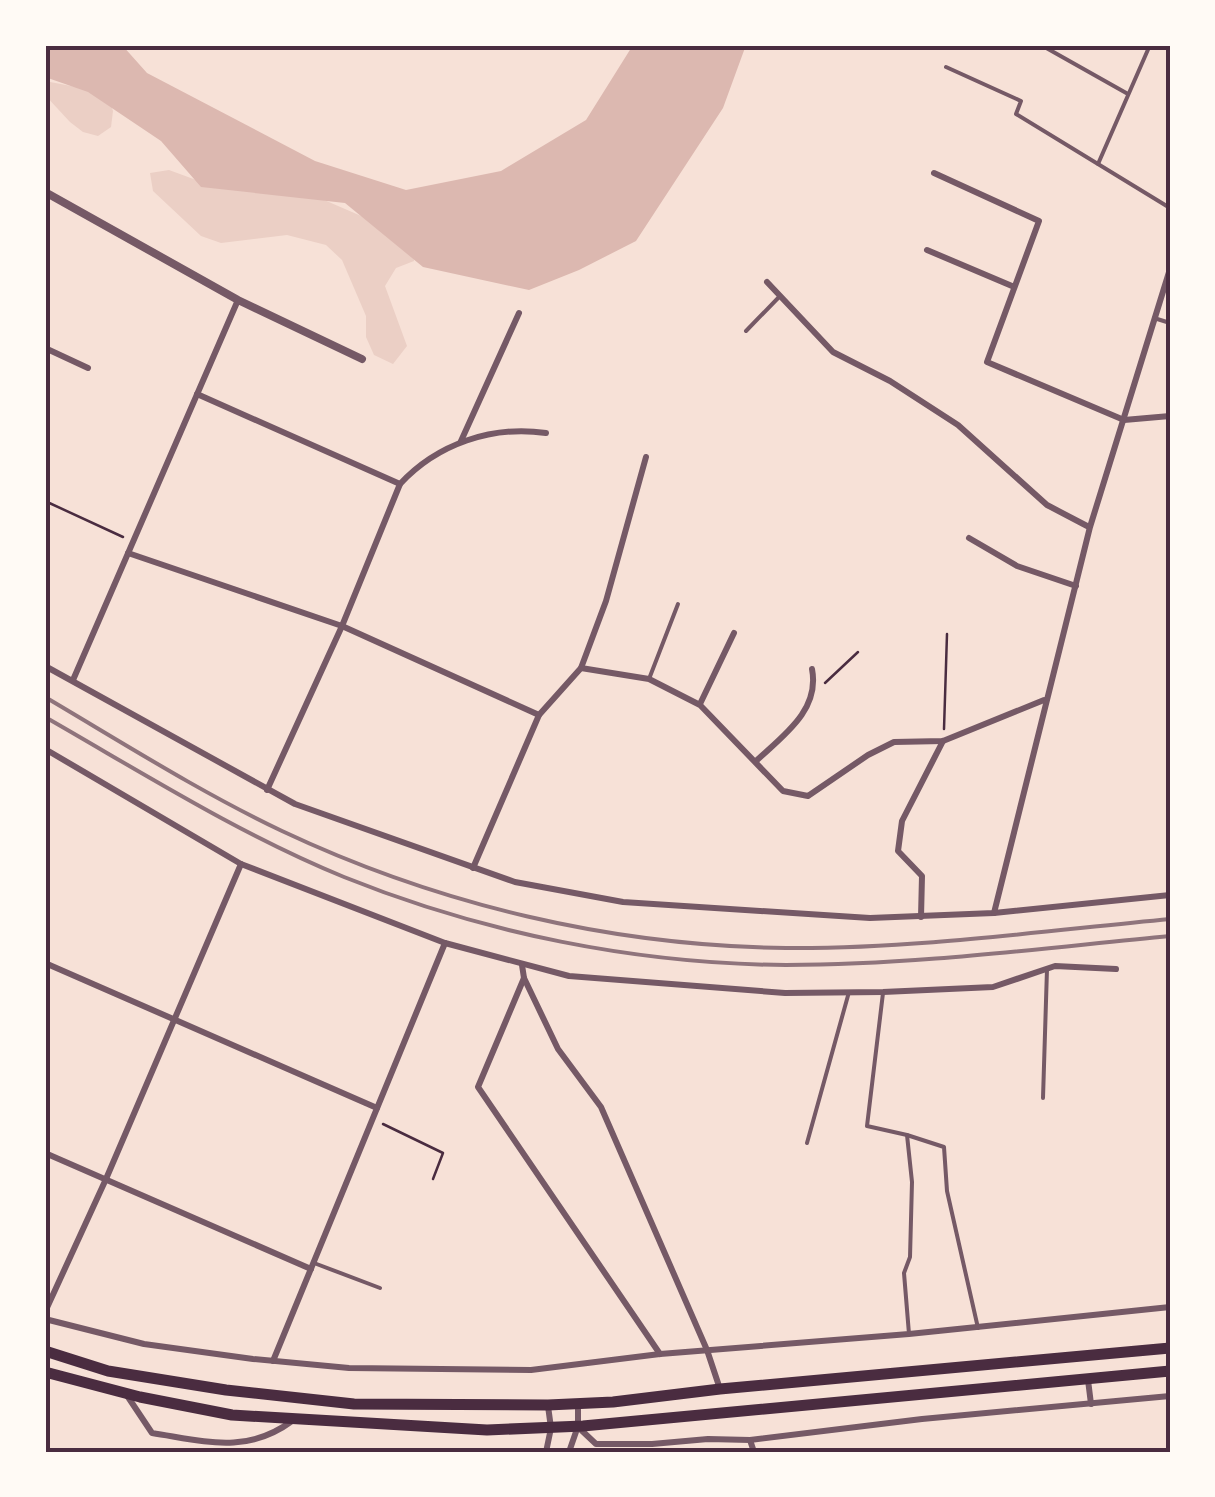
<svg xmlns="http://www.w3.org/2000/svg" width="1215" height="1497" viewBox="0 0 1215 1497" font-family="'PT Sans',sans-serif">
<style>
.green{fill:#ebcfc5}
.water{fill:#dcb8b0}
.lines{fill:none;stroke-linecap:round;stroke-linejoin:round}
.path{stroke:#4a2c40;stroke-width:2.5}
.service{stroke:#755966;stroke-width:4}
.minor{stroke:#755966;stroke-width:6}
.tertiary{stroke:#755966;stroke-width:8}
.trunk{stroke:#4a2c40;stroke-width:11}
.rail{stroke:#8f747c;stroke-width:4}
.neatline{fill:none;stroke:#4a2c40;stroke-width:4}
</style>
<rect width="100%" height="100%" fill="#f7e1d7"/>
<g class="green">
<polygon points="45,81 92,90 108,96 113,111 111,127 98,136 83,132 70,122 45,95"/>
<polygon points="169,170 207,184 315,196 412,238 414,261 396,268 385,286 407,346 393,364 374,355 366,337 366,316 342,260 326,245 287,235 221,243 201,236 153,191 150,173"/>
</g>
<polygon class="water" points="45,45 122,45 147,73 315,161 406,190 501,171 586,120 633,45 746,45 723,108 636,241 579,270 529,290 423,267 345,203 201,187 161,141 88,92 45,77"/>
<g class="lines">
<g class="path">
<polyline points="45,501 123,537"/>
<polyline points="825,683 858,652"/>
<polyline points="944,729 947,634"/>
<polyline points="383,1124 443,1153 433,1179"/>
</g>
<g class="service">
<polyline points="1041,45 1128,94"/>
<polyline points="946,67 1021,101 1016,114 1170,208"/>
<polyline points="1098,164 1150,45"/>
<polyline points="1154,318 1170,323"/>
<polyline points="746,331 780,296"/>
<polyline points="649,679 678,604"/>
<polyline points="883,993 867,1126 907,1135 912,1182 910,1257 904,1273 909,1334"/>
<polyline points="1043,1098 1047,969"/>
<polyline points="907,1135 944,1147 947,1191 978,1328"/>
<polyline points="807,1143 849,992"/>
<polyline points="314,1263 380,1288"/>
</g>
<g class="minor">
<polyline points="934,173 1039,221 987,362 1124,420 1170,416"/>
<polyline points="927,250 1012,286"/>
<polyline points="767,282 833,352 890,381 958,425 1047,505 1089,527"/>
<polyline points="45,348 88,368"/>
<polyline points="197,394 400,484"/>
<polyline points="461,441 519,313"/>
<polyline points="969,538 1017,566 1076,586"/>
<polyline points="128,553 342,626 539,715"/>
<polyline points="45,666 295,804 515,882 623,902 870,918 994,913 1170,895"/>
<polyline points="581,668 649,679 700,705 783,791 808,796 868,755 894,742 943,741 1044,700"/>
<polyline points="73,680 238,300"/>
<polyline points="700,704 734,633"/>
<polyline points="45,749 241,864 445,943 569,976 785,993 883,992 993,987 1055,966 1116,969"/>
<path d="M756,761C784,735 820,710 812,669"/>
<path d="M267,790L342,626L400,484C437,444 492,425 546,433"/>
<polyline points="473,868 539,715 581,668 606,601 646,457"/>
<polyline points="994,913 1090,527 1170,269"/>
<polyline points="921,917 922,876 898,851 902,821 943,741"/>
<polyline points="45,963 377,1108"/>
<polyline points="522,965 524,978 478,1087 660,1354"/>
<polyline points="524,978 558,1049 601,1107 707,1350 720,1389"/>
<polyline points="45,1153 311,1269"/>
<polyline points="45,1312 106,1179 241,864"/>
<polyline points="45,1319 144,1344 253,1359 349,1368 531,1370 660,1354 909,1334 1170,1307"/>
<polyline points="273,1361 445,943"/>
<polyline points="1088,1380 1091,1404"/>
<path d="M126,1394L152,1433C204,1441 246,1455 292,1421"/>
<polyline points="578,1427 596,1444 652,1444 708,1439 750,1440 922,1419 1170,1396"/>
<polyline points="750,1440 754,1452"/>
<polyline points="546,1452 551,1428 548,1406"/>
<polyline points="569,1452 578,1426 578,1405"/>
</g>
<polyline class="tertiary" points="45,192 238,300 362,359"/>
<g class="trunk">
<polyline points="45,1351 108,1371 226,1390 354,1404 548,1405 613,1402 720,1389 1170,1348"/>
<polyline points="45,1372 140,1397 232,1415 487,1430 583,1426 1170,1371"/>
</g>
<g class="rail">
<path d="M45,697C123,743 200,792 282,831C439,905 612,946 786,948C914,949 1043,931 1170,919"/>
<path d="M45,717C143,773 239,834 344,877C483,933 636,964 786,965C914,965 1043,948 1170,936"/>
</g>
</g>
<rect width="1215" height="1497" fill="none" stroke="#fffaf5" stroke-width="95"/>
<rect x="48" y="48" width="1120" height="1402" class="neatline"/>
</svg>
